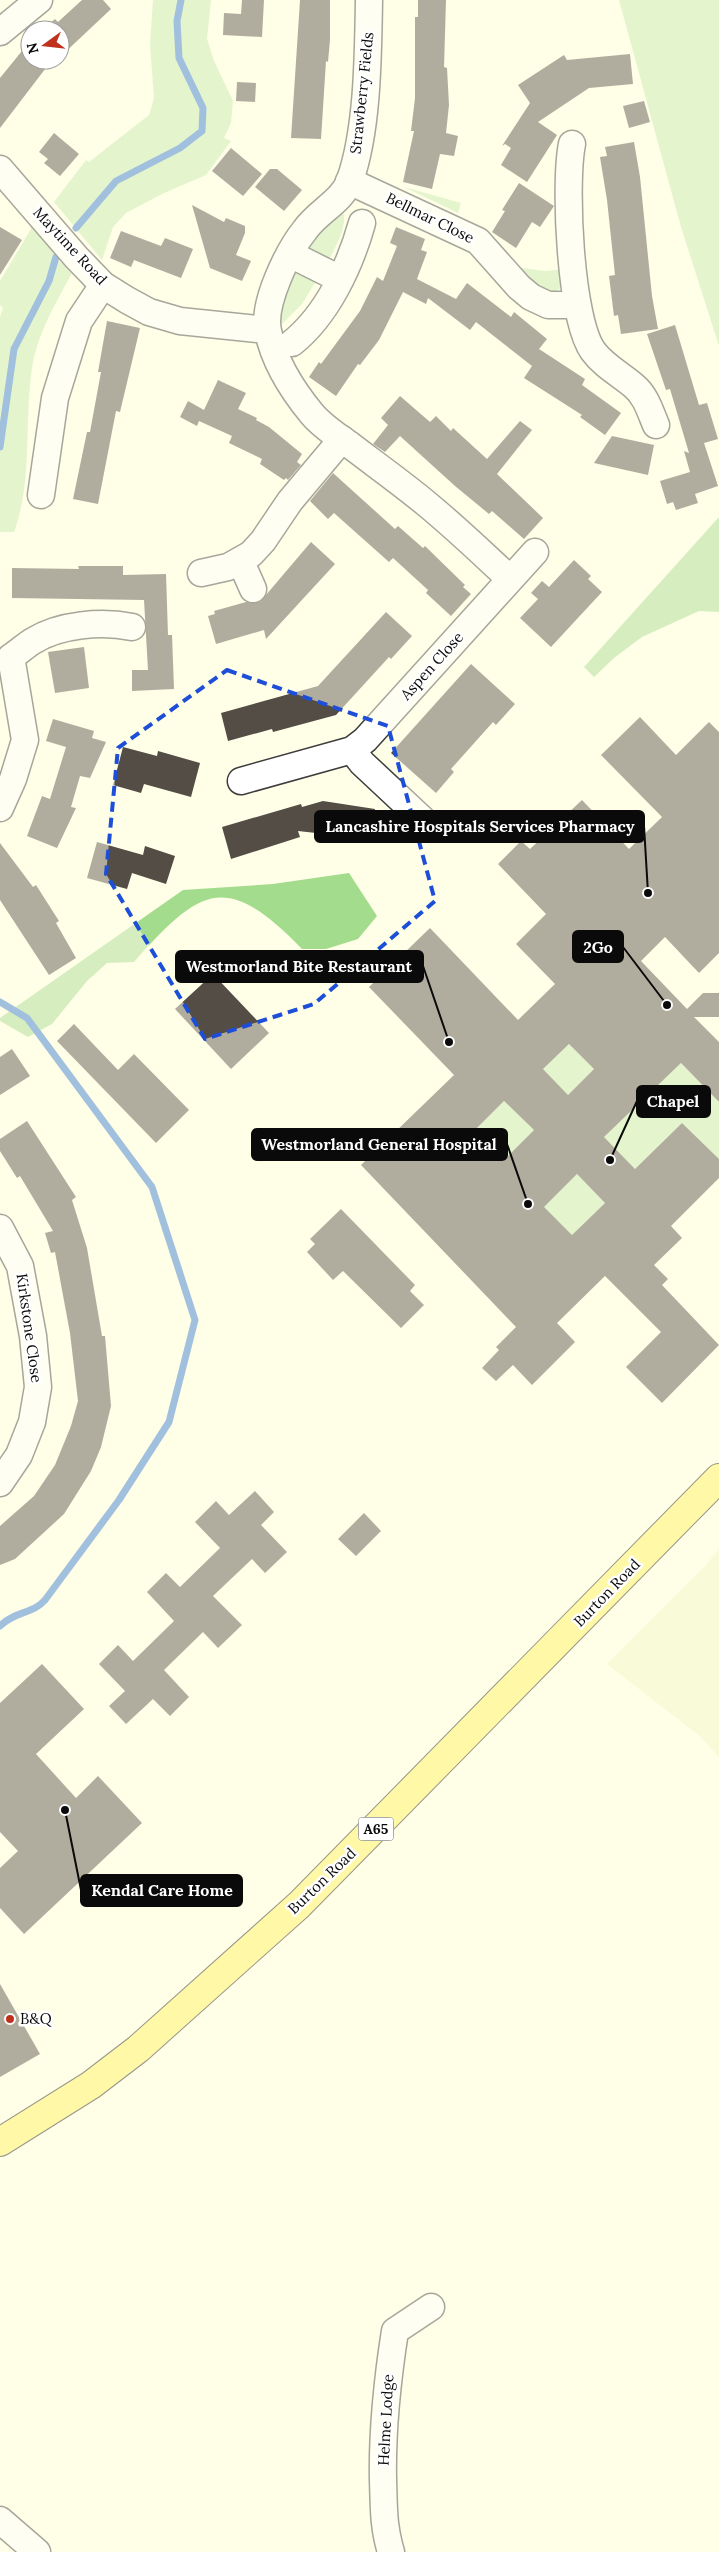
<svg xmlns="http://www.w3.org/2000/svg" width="719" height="2552" viewBox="0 0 719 2552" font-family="Lora,serif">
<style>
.farmland{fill:#f2f6c6}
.green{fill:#c4eab0}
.forest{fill:#a4dc8e}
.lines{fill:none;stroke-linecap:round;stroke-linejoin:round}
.stream{stroke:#2d75d3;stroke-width:7}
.building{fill:#534d46;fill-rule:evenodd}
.minor-casing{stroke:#3d3d3d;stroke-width:29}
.major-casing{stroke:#1b1b1b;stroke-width:30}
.minor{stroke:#fff;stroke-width:26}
.major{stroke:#fff257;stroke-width:28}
.marked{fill:none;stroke:#1d4ed8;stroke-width:4;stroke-dasharray:10 6;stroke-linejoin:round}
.poi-dot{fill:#bf301d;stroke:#fff;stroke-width:2}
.labels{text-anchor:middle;stroke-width:5;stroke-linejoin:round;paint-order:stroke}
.shield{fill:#fff;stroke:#545454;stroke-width:1}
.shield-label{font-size:14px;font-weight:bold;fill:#0a0a0a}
.street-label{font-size:15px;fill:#0a0a0a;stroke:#fff}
.poi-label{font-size:15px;fill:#0a0a0a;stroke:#fff;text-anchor:start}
.leader{fill:none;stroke:#0a0a0a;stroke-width:2}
.callout-dot{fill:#0a0a0a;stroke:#fff;stroke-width:2}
.callout{fill:#0a0a0a;stroke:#0a0a0a;stroke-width:2}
.callout-label{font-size:16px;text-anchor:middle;font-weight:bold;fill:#fff}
</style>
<rect width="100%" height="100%" fill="#fffee7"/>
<polygon class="farmland" points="719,1549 719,1757 701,1737 607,1664 706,1565"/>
<g class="green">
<polygon points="153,0 211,0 207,39 214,61 233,101 231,123 224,138 231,141 206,175 164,193 126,213 113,227 102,260 54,202 86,160 89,162 149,115 154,98 150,45"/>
<polygon points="619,0 719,0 719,346 681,227"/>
<polygon points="404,187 461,203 458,213"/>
<path d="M342,209C350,225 333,251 326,265L307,248L308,244Z"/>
<path d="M32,227L55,252L54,256L72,273C56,303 37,334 32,368C24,422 33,480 14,532H0V317L3,308L0,305V281Z"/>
<path d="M515,267L545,271L565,269C565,285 562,292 545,294Z"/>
<polygon points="293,270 319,276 302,304 279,327 282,304"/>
<polygon points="569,1044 594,1069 568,1095 543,1069"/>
<polygon points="681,1063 719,1102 719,1159 682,1123 635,1169 604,1137"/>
<polygon points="504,1101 534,1130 509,1155 469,1206 487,1146 473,1132"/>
<polygon points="577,1174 605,1203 572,1235 556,1219 538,1237 539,1194 548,1203"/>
</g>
<g class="forest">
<polygon points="719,517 719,612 699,611 642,637 614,658 594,677 584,667"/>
<path d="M349,873L377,916L358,939L326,949H302C226,871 201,887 134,962L107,963L87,981L52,1024L28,1037L0,1021V1018L183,890L273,884Z"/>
</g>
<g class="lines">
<g class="stream">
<polyline points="76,228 116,181 180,148 202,131 203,108 179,58 177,21 181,0"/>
<polyline points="0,447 14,349 49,281 56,257"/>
<path d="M0,1002L27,1018L152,1187L195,1320L169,1422L119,1500L45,1600C33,1614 15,1611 0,1626"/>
</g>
</g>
<g class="building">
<polygon points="82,0 103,0 111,9 60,57 60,30 42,30 55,19 58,22"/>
<polygon points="242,0 264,0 262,37 223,35 224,13 241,14"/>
<polygon points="300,0 330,0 330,40 328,62 326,61 321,139 291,138"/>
<polygon points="418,0 446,0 444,67 447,68 449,105 446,133 458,136 454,156 440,154 432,189 403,182 414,131 411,131 415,98 415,17 418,17"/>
<polygon points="30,41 30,60 52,60 0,128 0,78"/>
<polygon points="630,54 633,84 589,88 538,122 557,135 527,182 501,165 511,148 505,144 502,146 530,103 518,85 564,55 567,60"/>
<polygon points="237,82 256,83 255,102 236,101"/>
<polygon points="644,101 650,122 629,128 623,106"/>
<polygon points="54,133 79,154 60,176 44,163 48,159 39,152"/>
<polygon points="634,142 640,177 652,296 658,329 621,334 618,315 614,316 609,276 615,275 607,200 600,157 607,156 605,147"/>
<polygon points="231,148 262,174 243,196 212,171"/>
<polygon points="270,169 277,169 302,190 284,211 255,187"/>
<polygon points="519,183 554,206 540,227 532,222 516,248 492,232 505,211 502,210"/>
<polygon points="192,205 224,222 226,218 245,226 245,233 236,255 251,261 242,281 210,268"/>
<polygon points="0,227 22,240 0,275"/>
<polygon points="396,227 425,239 421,250 427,252 417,279 456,299 467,283 511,317 514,312 547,339 539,349 585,379 582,385 621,413 605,435 580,417 582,415 524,378 532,366 476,322 470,330 428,298 426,304 403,292 379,340 360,365 358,364 336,396 309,377 319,362 321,364 360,311 377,277 383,281 397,246 390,243"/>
<polygon points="121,231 161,246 165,238 193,249 181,278 134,260 131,267 110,258"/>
<polygon points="107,321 140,328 120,412 116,411 98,504 73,499 87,432 90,432 101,372 98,372"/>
<polygon points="675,325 699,405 707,403 718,439 704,443 718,486 695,494 698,503 676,510 673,502 667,504 660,481 690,472 684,451 689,453 670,389 666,390 647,334"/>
<polygon points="218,380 246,393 238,409 257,418 256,420 269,427 302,454 297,462 301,465 288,480 286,478 284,480 260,464 262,459 229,443 232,436 199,421 197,426 180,417 188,401 204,410"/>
<polygon points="400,396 430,422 436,416 451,431 453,428 487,459 520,421 532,430 497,474 543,518 524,539 492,511 489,514 455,486 400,436 385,452 373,444 388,425 381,418"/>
<polygon points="612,436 654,445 648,475 594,463"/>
<polygon points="333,473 395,529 398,526 423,548 425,546 465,585 463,587 471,594 451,616 426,593 428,590 393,558 389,562 334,513 328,519 310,501"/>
<polygon points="311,542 335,564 266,639 264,630 216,644 208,616 215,614 214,611 246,602 260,602"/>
<polygon points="574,560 591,576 588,579 602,592 551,647 520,618 538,599 531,593 542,581 549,587"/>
<polygon points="78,566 123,566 123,575 166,574 168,635 172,635 174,689 132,691 132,670 148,670 144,600 12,598 12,568 79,569"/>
<polygon points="386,612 412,636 391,659 389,657 336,715 273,732 272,729 228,741 221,713 318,686"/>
<polygon points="84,647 89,688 55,693 48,652"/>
<polygon points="471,664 515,704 496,725 493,722 451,769 454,772 436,793 391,753"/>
<path d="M640,717L676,755L709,722L719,732V953L699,973L665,937L641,961L687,1009L703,993H719V1017H694L719,1042V1102L681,1063L604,1137L635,1169L682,1123L719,1159V1178L671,1226L682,1238L654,1265L668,1279L662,1285L719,1345L662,1403L626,1367L661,1332L605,1276L557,1323L575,1342L532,1385L513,1365L496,1381L482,1368L499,1350L496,1347L516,1327L361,1165L454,1075L369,987L430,928L518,1020L555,984L516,944L546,914L498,864L521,841L530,849L582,800L629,849L662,817L601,755ZM569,1044L594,1069L568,1095L543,1069ZM504,1101L534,1130L503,1161L473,1132ZM577,1174L605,1203L572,1235L544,1207Z"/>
<polygon points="53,719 94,731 92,738 106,742 90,778 80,776 71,807 76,808 57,848 27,836 42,796 50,799 66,747 46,741"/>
<polygon points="123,747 157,756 158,751 200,763 191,797 144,784 141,793 113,785"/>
<polygon points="323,801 375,809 374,816 379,816 376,836 371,836 370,842 352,840 352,837 298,831 300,837 231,859 222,827 301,804 302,807"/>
<polygon points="97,842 143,855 145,846 175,856 166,884 132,873 127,889 87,878"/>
<polygon points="0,843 33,887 36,885 59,921 56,923 76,958 49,975 0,900"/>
<polygon points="213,974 269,1033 231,1069 175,1009"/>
<polygon points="74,1024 118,1070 134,1054 189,1110 156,1143 57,1041"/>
<polygon points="12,1049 30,1076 0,1095 0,1057"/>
<polygon points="27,1121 76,1197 72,1200 87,1248 102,1336 105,1336 111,1406 101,1447 91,1471 64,1514 15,1559 0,1565 0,1526 34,1496 55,1465 71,1426 78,1401 70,1333 55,1252 51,1253 45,1233 53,1231 20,1176 17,1178 0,1151 0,1139"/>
<polygon points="341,1209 415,1285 410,1291 424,1305 401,1328 343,1271 333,1280 307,1252 315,1244 310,1239"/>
<polygon points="255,1491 274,1512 261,1525 287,1552 265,1573 252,1559 213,1596 242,1625 218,1648 203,1632 164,1670 189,1697 170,1716 153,1699 126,1724 109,1706 125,1691 99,1664 118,1645 133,1661 174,1621 147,1592 166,1573 180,1587 220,1548 195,1522 216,1501 229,1515"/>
<polygon points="364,1513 381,1531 356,1556 338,1539"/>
<polygon points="42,1664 84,1709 36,1754 76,1798 98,1776 142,1823 24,1934 0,1908 0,1868 18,1851 0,1832 0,1703"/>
<polygon points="0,1984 40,2054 0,2077"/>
</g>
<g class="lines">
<g class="minor-casing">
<g id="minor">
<path d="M369,0C368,54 368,129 350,180C342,202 318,211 305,230C288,251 262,304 268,331C274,361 293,391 312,414C322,426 337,436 350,445C376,465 403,484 428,505C456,528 483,554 509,578"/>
<polyline points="0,32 39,0"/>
<path d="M572,144C564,184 570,319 593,351C604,366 620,374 634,386C646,396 650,411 656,425"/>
<polyline points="0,169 76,257 103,285 127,300 149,312 180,321 267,330"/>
<polyline points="349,181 478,241 519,287 531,297 548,305 577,305"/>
<polyline points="290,254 340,279"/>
<path d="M292,343C327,315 350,266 362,223"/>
<polyline points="41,495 55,398 79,321 103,285"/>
<polyline points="241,562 253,589"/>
<polyline points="201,573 228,567 251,554 263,541 290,501 342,439"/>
<polyline points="352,750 362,763 424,821"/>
<polyline points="241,781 352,750 365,740 535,552"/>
<path d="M0,808L13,779L25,740L11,657C19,652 26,645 33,641C60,624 102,621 132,627"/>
<polyline points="0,1228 20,1266 33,1336 38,1387 32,1422 19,1455 0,1483"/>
<polyline points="0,2520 37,2552"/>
<path d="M391,2552C383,2526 384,2507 383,2480C382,2429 387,2382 395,2331L431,2307"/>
</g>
</g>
<g class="major-casing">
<polyline id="major" points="0,2142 91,2085 138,2049 299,1905 719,1478"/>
</g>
<use href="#minor" class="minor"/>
<use href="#major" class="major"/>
</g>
<path d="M0 0H719V2552H0ZM227,670L388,726L435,901L314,1004L205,1039L106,874L118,748Z" fill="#fffee7" fill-opacity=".55" fill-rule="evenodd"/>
<path class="marked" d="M227,670L388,726L435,901L314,1004L205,1039L106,874L118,748Z"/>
<circle class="poi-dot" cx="10" cy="2019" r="5"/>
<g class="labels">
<rect class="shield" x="358.5" y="1817.5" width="35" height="23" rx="4"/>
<g class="shield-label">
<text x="376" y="1834">A65</text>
</g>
<g class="street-label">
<text transform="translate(362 93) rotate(-84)" y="5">Strawberry Fields</text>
<text transform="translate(430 218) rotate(26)" y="5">Bellmar Close</text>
<text transform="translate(70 246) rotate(47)" y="5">Maytime Road</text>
<text transform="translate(432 666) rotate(-48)" y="5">Aspen Close</text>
<text transform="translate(29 1328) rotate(82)" y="5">Kirkstone Close</text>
<text transform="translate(607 1593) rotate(-46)" y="5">Burton Road</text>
<text transform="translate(322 1881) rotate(-44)" y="5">Burton Road</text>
<text transform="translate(386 2420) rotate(-87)" y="5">Helme Lodge</text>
</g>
<g class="poi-label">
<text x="20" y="2024">B&amp;Q</text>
</g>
</g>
<path class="leader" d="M648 893L644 826M667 1005L623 947M449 1042L423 966M610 1160L637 1101M528 1204L507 1144M65 1810L81 1890"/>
<g class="callout-dot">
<circle cx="648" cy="893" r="5"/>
<circle cx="667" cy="1005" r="5"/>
<circle cx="449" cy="1042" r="5"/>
<circle cx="610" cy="1160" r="5"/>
<circle cx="528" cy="1204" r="5"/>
<circle cx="65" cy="1810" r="5"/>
</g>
<g class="callout">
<rect x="315" y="811" width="329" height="31" rx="5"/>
<rect x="573" y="931" width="50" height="31" rx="5"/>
<rect x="176" y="951" width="247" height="31" rx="5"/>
<rect x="637" y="1086" width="73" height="31" rx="5"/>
<rect x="252" y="1129" width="255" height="31" rx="5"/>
<rect x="81" y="1875" width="161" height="31" rx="5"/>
</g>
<g class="callout-label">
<text x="480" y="832">Lancashire Hospitals Services Pharmacy</text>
<text x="598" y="953">2Go</text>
<text x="299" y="972">Westmorland Bite Restaurant</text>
<text x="673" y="1107">Chapel</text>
<text x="379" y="1150">Westmorland General Hospital</text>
<text x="162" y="1896">Kendal Care Home</text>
</g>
<g transform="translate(45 45) rotate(255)"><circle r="24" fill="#ffffff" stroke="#9d9d9d"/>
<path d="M0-4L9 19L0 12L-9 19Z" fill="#bf301d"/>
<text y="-8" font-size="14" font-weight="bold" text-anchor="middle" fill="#0a0a0a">N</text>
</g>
</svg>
